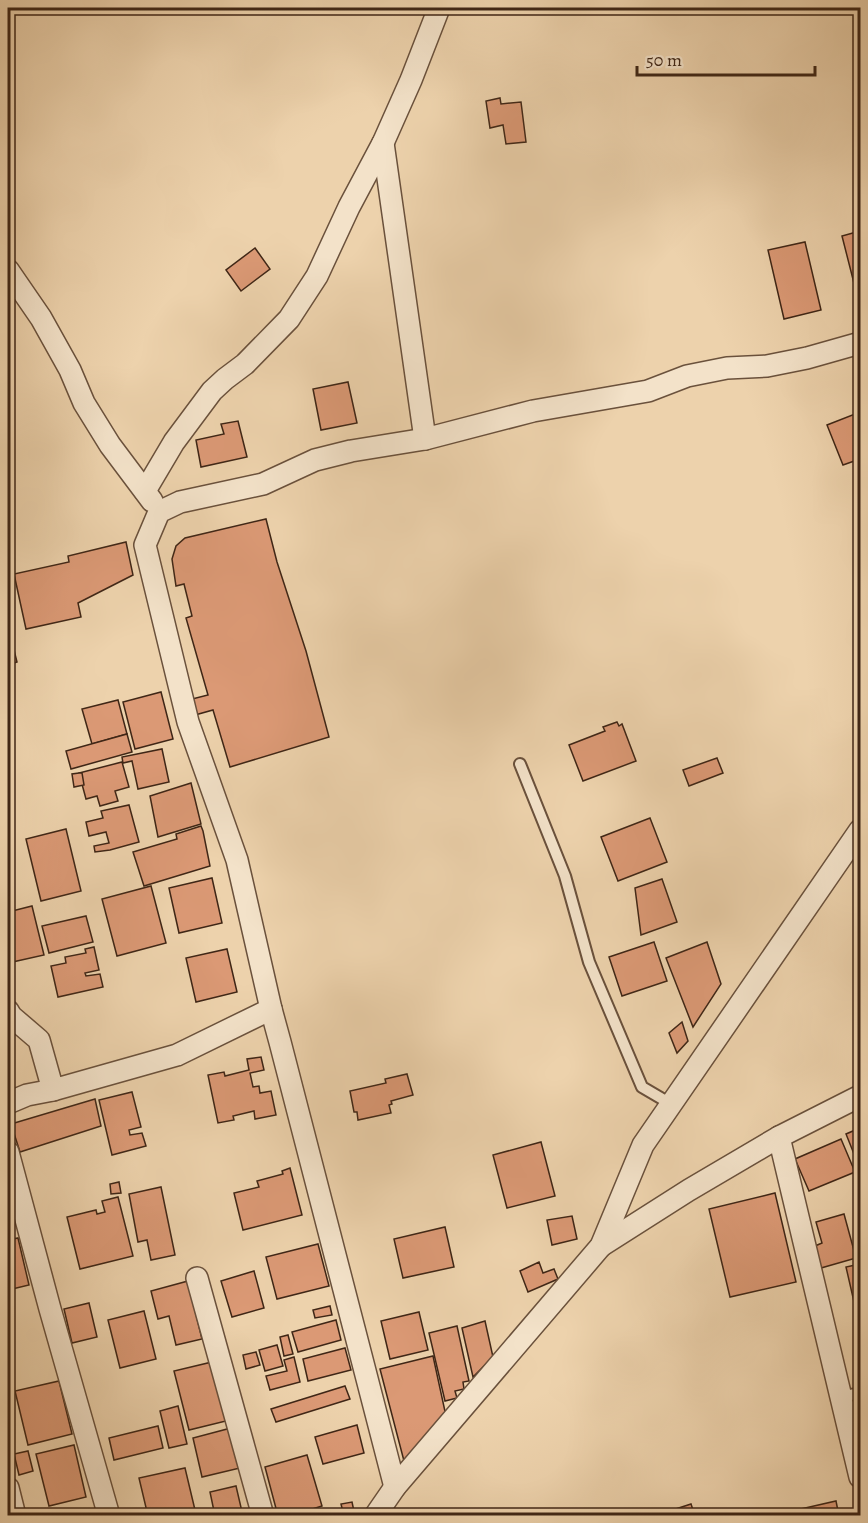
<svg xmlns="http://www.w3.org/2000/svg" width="868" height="1523" viewBox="0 0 868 1523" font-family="Alegreya,serif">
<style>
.building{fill:#db9975;stroke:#3f2616;stroke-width:1.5}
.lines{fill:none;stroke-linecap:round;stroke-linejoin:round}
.lane-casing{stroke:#6a513c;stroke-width:14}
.street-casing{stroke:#6a513c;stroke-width:24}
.lane{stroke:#f3e2c9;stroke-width:10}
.street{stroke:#f3e2c9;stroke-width:21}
</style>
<rect width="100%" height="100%" fill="#edd2ac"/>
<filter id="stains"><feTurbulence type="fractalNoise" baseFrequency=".00333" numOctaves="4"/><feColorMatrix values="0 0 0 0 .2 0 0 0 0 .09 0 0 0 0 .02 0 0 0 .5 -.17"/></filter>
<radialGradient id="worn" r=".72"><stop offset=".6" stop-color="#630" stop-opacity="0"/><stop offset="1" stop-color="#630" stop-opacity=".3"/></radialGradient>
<g class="building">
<polygon points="500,98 501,104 521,102 526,142 506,144 503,125 490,128 486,101"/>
<polygon points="860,231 860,303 859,303 842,236"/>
<polygon points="805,242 821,310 784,319 768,250"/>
<polygon points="255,248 270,269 241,291 226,270"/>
<polygon points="348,382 357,423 321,430 313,389"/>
<polygon points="860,412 860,459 843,465 827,425"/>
<polygon points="238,421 247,457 201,467 196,440 224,434 221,424"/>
<polygon points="266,519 277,562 306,651 329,737 230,767 213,710 195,715 192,699 208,695 186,618 192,616 184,584 176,586 172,559 176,546 185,538"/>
<polygon points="126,542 133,575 78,603 81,617 26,629 14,574 69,562 68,556"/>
<polygon points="8,626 17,662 8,665"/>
<polygon points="161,692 173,739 135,749 123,702"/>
<polygon points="118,700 127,734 92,744 82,709"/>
<polygon points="617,722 619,726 622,724 636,761 583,781 569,745 605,731 603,727"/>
<polygon points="127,734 132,752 71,769 66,751"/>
<polygon points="162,749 169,782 138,789 132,761 123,763 122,757"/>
<polygon points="717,758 723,773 689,786 683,770"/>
<polygon points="122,762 129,787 115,791 118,801 100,806 97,796 86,799 79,773"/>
<polygon points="79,773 82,773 84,785 74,787 72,774"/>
<polygon points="191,783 201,824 158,837 150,796"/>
<polygon points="129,805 139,842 110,850 95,852 94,846 109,843 106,832 89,836 86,822 103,818 101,811"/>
<polygon points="650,818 667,862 618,881 601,837"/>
<polygon points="201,826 203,831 210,866 144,886 133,852 177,839 176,834"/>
<polygon points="66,829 81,891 41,901 26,839"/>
<polygon points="212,878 222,923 179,933 169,888"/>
<polygon points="662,879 677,922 641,935 635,888"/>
<polygon points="151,886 166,943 117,956 102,899"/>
<polygon points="32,906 44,955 8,963 8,912"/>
<polygon points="86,916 93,942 49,953 42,926"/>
<polygon points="654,942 667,981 622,996 609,957"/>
<polygon points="707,942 721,984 693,1027 666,958"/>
<polygon points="94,947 99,970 85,973 86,976 100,974 103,987 58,997 51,966 66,963 65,957 86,953 85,949"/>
<polygon points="227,949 237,992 196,1002 186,958"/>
<polygon points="682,1022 688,1041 677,1053 669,1033"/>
<polygon points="261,1057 264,1070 250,1073 253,1087 259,1086 260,1093 271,1091 276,1115 255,1119 254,1111 233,1116 234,1120 218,1123 208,1075 224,1072 225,1076 249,1070 247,1059"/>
<polygon points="407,1074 413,1095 391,1101 392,1104 389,1105 391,1113 358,1120 357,1112 354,1112 350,1091 386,1083 385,1079"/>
<polygon points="132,1092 141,1127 129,1130 130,1135 142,1133 146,1146 112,1155 99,1100"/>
<polygon points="95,1099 101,1126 20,1152 11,1124"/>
<polygon points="860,1128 860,1169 846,1134"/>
<polygon points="841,1139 855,1172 809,1191 795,1159"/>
<polygon points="541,1142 555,1196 507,1208 493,1155"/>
<polygon points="290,1168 302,1215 243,1230 234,1193 259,1187 257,1181 283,1174 282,1171"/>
<polygon points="119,1182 121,1193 111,1194 110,1184"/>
<polygon points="161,1187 175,1255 151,1260 147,1240 138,1242 129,1194"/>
<polygon points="775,1193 796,1282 730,1297 709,1209"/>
<polygon points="118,1197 133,1256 80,1269 67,1217 96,1210 97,1214 105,1212 102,1201"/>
<polygon points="844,1214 856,1258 821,1268 815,1246 822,1243 816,1222"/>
<polygon points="572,1216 577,1239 552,1245 547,1220"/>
<polygon points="445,1227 454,1267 403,1278 394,1239"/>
<polygon points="18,1238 29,1285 8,1290 8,1240"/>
<polygon points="318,1244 329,1286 277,1299 266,1257"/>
<polygon points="539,1262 543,1273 554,1269 558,1279 528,1292 520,1271"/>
<polygon points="860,1264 860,1314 857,1315 846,1267"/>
<polygon points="254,1271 264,1308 232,1317 221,1281"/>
<polygon points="188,1281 202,1339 176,1345 169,1316 158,1319 151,1291"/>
<polygon points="89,1303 97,1337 72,1343 64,1309"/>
<polygon points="330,1306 332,1315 315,1318 313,1310"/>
<polygon points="144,1311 156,1359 120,1368 108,1320"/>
<polygon points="419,1312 428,1350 390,1359 381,1321"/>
<polygon points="336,1320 341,1340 298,1352 292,1332"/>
<polygon points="485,1321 493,1357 473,1377 462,1328"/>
<polygon points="457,1326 469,1381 463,1382 464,1389 455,1391 457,1398 445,1401 429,1333"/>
<polygon points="288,1335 293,1354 284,1356 280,1337"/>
<polygon points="277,1345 283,1366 265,1371 259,1350"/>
<polygon points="345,1348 351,1370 308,1381 303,1359"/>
<polygon points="256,1352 260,1365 246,1369 243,1355"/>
<polygon points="433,1356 446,1416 404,1461 380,1369"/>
<polygon points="294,1357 300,1382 270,1390 266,1376 287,1371 284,1360"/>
<polygon points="212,1362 226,1421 189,1430 174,1371"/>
<polygon points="59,1381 72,1434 28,1445 15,1391"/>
<polygon points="345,1386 350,1399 276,1422 271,1409"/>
<polygon points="178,1406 187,1444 169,1448 160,1411"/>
<polygon points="357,1425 364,1453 323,1464 315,1437"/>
<polygon points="158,1426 163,1448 114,1460 109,1438"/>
<polygon points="231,1428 240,1468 202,1477 193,1438"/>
<polygon points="74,1445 86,1497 49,1506 36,1454"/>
<polygon points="28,1451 33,1471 19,1475 14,1454"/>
<polygon points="307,1455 322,1506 290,1516 278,1516 265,1467"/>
<polygon points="185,1468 195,1510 172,1516 148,1516 139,1478"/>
<polygon points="236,1486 243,1516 215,1516 210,1492"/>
<polygon points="836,1501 839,1516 783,1516 783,1513"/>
<polygon points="352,1502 355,1516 344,1516 341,1504"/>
<polygon points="691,1504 695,1516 654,1516"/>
</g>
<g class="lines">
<g class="lane-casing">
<g id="lane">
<polyline points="520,764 565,876 589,962 642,1087 671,1104"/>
<polyline points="841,1397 860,1393"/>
</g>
</g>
<g class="street-casing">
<g id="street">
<polyline points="383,143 425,439"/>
<polyline points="8,270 41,318 70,370 84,403 110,445 152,501"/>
<polyline points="145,491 174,442 212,391 225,379 245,364 289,319 317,276 349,207 383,143 411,80 439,8"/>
<polyline points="8,1011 11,1016 39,1040 53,1090 177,1055 271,1009"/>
<polyline points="8,1103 27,1095 53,1090"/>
<polyline points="779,1137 860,1477"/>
<polyline points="8,1152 50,1309 109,1516"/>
<polyline points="601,1246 689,1190 779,1137 860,1096"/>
<polyline points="197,1278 263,1516"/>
<polyline points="395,1487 280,1042 271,1009 237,860 188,722 145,545 159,512 180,502 263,484 315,460 351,451 425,439 533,411 648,391 687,376 727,368 767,366 807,358 860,343"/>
<polyline points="8,1488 15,1516"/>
<polyline points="375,1516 395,1487 601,1246 643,1145 860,830"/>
</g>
</g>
<use href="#lane" class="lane"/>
<use href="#street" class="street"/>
</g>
<rect width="868" height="1523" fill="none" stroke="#edd2ac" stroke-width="30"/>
<rect x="9" y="9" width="850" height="1505" fill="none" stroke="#3f2616" stroke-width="3"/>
<rect x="15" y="15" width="838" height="1493" fill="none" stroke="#3f2616" stroke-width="1.5"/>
<path d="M637 66v9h178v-9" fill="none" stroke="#3f2616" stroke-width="3"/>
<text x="646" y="66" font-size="18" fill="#3f2616" stroke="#f3e2c9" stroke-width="4.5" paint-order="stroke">50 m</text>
<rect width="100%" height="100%" filter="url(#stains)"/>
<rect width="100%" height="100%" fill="url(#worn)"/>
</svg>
